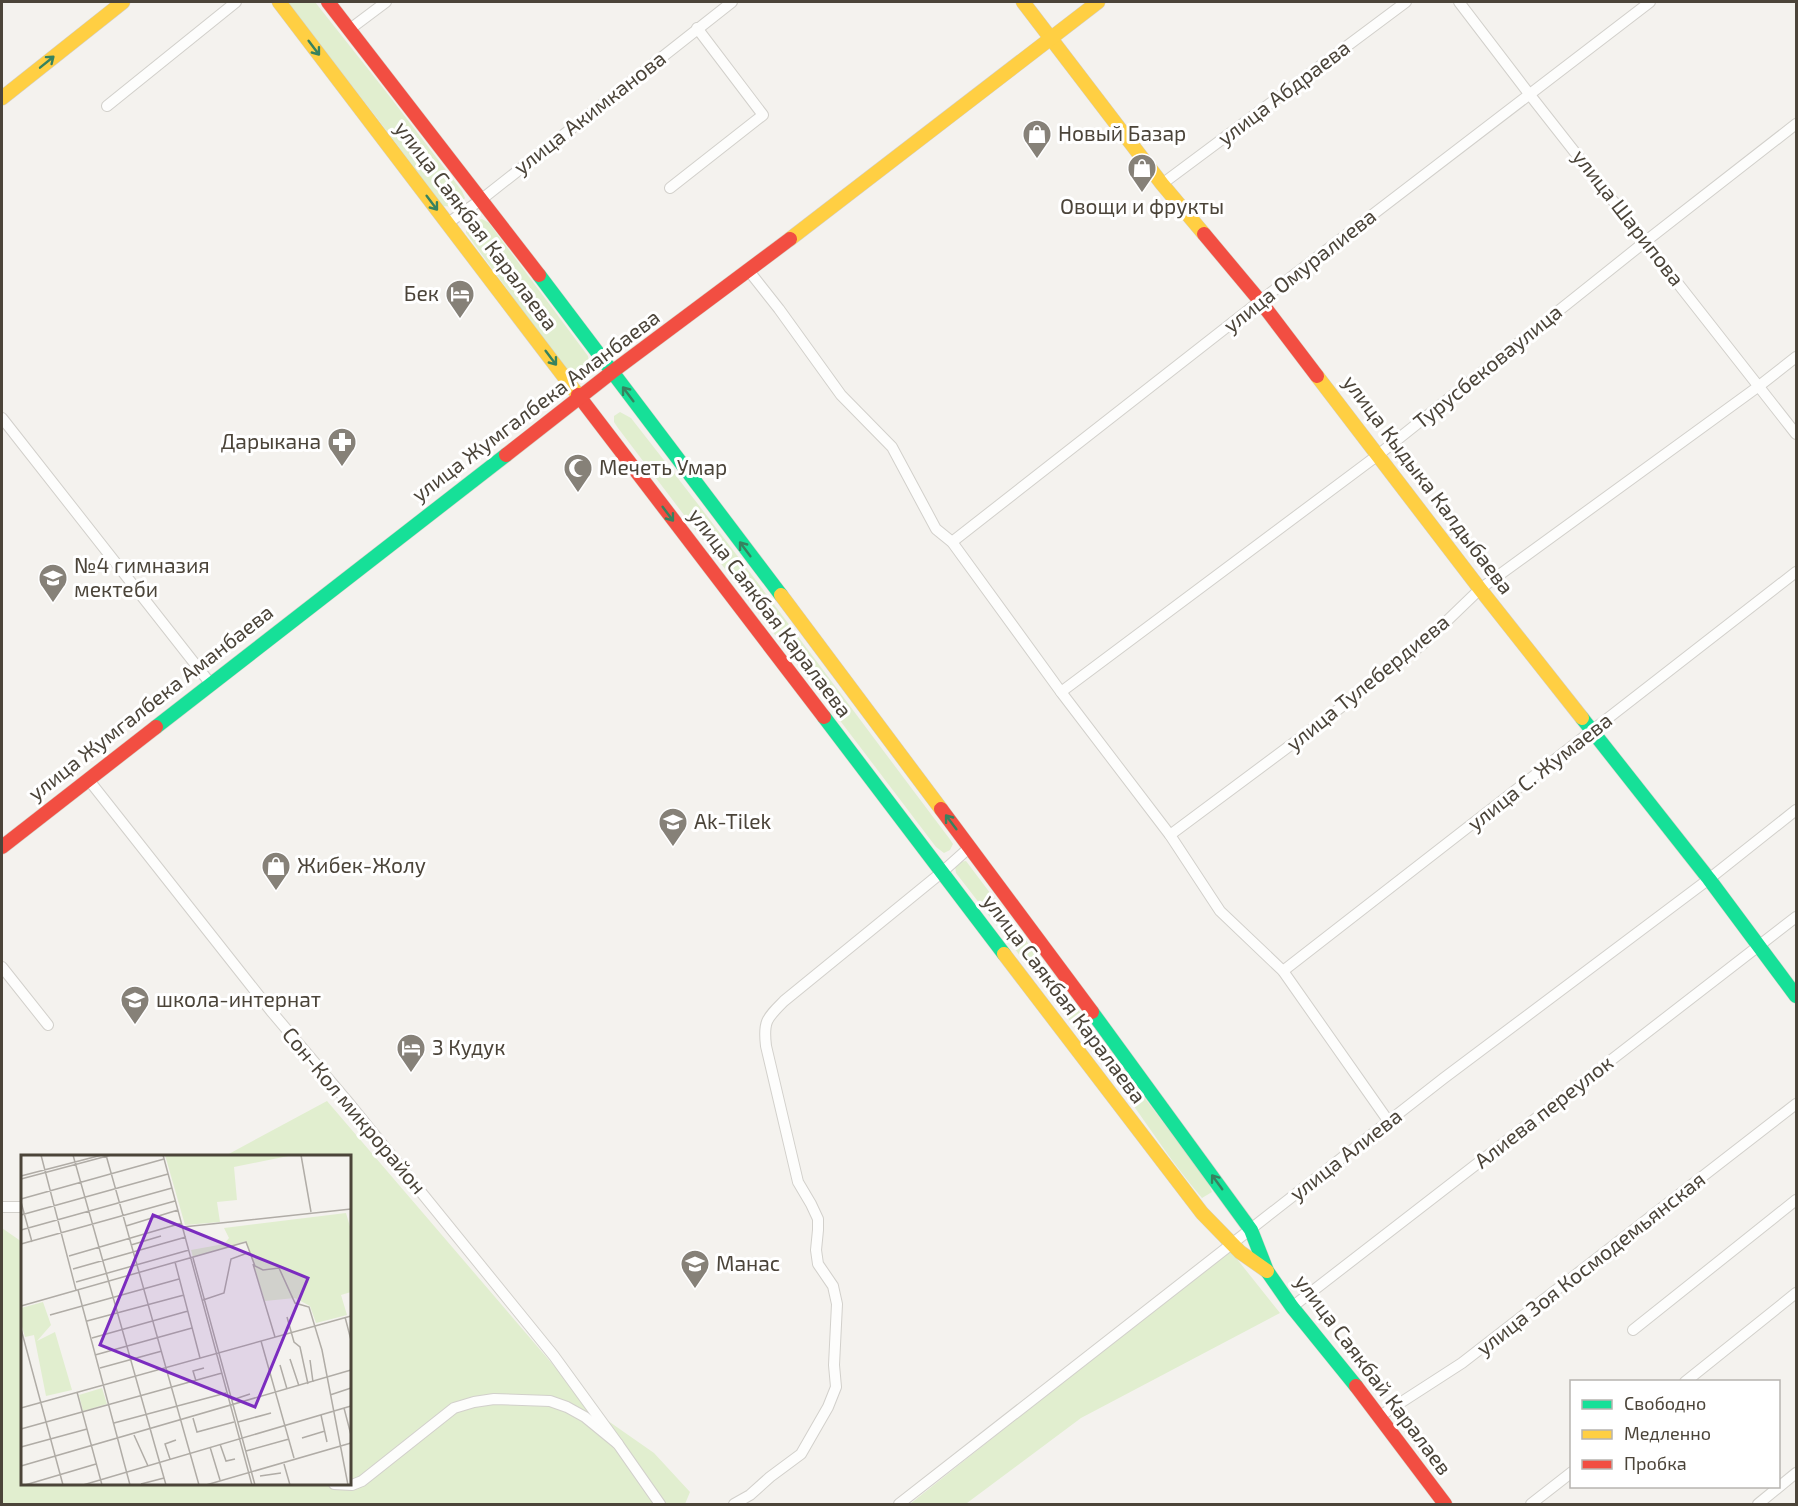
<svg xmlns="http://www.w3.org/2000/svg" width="1798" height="1506" viewBox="0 0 1798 1506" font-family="'Exo 2',sans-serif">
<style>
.green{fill:#e1eecf}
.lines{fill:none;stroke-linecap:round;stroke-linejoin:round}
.street-casing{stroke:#d2d0cb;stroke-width:12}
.fast-casing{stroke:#d3cfc5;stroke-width:15}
.slow-casing{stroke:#d3cfc5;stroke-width:15}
.jam-casing{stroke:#d3cfc5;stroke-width:15}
.street{stroke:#fdfdfc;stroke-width:10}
.fast{stroke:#16e098;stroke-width:14}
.slow{stroke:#ffcf43;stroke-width:14}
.jam{stroke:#f24e42;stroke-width:14}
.oneway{stroke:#36825f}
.labels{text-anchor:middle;stroke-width:6;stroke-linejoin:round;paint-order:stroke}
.street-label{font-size:21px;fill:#4b4439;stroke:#fff}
.poi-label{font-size:21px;fill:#4b4439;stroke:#fff;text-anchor:start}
.inset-road{fill:none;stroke:#b0aca6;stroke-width:1.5}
.view{fill:#7b2cbf;fill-opacity:0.15;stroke:#7b2cbf;stroke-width:3}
.inset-edge{fill:none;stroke:#4b4439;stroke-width:3}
</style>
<rect width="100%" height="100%" fill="#f4f2ee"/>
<g class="green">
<path d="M287,2H315L387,93L462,191L465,198C459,207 453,207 443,206L377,118Z"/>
<path d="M482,219L489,223L588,356L589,363L588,369C580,373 576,374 567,371L466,233V227L472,222Z"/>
<path d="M620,412L631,418C740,556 843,698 949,838L953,844L950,850L944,853L936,847L618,428L614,422V416Z"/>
<path d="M966,861L1208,1182L1212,1192L1202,1198C1171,1162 1146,1122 1118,1084C1065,1013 1010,943 956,873L955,866L959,862Z"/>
<polygon points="327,1101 591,1409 654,1453 690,1492 685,1504 2,1504 2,1228 22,1242 22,1484 350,1484 350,1156 225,1156"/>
<polygon points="1229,1249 1280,1313 1081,1418 967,1503 967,1504 910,1504"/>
</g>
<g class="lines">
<g class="street-casing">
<g id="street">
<polyline points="1459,2 1530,95 1796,434"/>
<polyline points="350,29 386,2"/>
<polyline points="107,106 236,2"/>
<polyline points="1162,184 1406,2"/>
<polyline points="670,188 763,115 697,28"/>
<polyline points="448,223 482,199 732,2"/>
<polyline points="749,271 779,309 841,395 892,447 936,529 952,542 1061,692 1170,835 1220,911 1283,971 1389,1122"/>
<polyline points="2,418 210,683"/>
<polyline points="952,542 1260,301 1650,2"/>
<polyline points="1061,692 1378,455 1646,241 1796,124"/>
<polyline points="88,779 271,1011 348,1102 554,1356 618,1444"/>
<polyline points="1170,835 1327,718 1424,643 1480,589 1759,386 1796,357"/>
<polyline points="2,967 48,1025"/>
<polyline points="1283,971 1796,572"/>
<polyline points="2,1207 22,1207"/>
<polyline points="1292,1307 1796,917"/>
<polyline points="1633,1330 1796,1200"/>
<polyline points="1685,1382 1796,1293"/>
<polyline points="1380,1416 1462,1363 1796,1104"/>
<polyline points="334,1484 352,1485 362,1481 454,1408 474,1402 494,1399 550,1401 567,1407 585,1417 618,1444 660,1504"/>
<path d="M734,1504L750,1495L770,1477L801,1454L828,1407L836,1387L834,1365L837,1304L833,1286L818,1264L816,1250L818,1230V1219L811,1204L798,1182L766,1046C763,1021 767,1018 784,1001L941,873L970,847"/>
<polyline points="899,1504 1444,1078 1709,879 1796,810"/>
<polyline points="1531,1504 1572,1472"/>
<polyline points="1758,1504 1796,1473"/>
</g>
</g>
<g class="fast-casing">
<g id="fast">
<polyline points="539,275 781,595"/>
<polyline points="824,717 1004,954"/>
<polyline points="1582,718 1709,879 1796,996"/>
<polyline points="156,727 506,455"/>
<polyline points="1092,1012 1251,1230 1267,1271 1292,1307 1356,1386"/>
</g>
</g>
<g class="slow-casing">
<g id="slow">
<polyline points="279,2 578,395"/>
<polyline points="1023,2 1162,184 1204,234"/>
<polyline points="2,98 123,2"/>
<polyline points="790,239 1098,2"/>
<polyline points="1317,376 1480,589 1582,718"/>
<polyline points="781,595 941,809"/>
<polyline points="1004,954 1202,1213 1240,1252 1267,1271"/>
</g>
</g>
<g class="jam-casing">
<g id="jam">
<polyline points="328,2 539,275"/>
<polyline points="1204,234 1260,301 1317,376"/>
<polyline points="578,395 824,717"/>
<polyline points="506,455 612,372 790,239"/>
<polyline points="941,809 1092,1012"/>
<polyline points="2,847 156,727"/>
<polyline points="1356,1386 1445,1504"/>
</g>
</g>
<use href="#street" class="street"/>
<use href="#fast" class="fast"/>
<use href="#slow" class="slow"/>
<use href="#jam" class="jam"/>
</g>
<defs><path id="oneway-shaft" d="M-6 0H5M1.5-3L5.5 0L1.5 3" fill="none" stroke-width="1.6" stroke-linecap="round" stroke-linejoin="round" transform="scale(1.5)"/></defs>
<g class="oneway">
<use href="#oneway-shaft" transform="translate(314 48) rotate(53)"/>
<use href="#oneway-shaft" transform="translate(47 62) rotate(-39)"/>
<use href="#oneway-shaft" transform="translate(432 203) rotate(53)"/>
<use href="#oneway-shaft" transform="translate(551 358) rotate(53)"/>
<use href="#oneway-shaft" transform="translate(628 394) rotate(-127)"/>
<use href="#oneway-shaft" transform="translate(668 514) rotate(53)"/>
<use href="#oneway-shaft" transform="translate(745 549) rotate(-127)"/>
<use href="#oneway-shaft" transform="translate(951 822) rotate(-127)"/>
<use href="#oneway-shaft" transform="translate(1217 1182) rotate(-126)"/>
</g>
<defs>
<g id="shop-pin" transform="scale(1.5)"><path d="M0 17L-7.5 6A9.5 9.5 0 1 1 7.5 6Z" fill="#868178" stroke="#fff"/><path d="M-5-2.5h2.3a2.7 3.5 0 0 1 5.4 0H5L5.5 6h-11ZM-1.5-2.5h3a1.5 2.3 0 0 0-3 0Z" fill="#fff"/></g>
<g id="hotel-pin" transform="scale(1.5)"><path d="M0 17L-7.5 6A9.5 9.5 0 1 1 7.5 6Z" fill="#868178" stroke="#fff"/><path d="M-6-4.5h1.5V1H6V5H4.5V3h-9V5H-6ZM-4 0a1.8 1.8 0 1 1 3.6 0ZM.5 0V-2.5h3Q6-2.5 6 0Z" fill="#fff"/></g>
<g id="pharmacy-pin" transform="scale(1.5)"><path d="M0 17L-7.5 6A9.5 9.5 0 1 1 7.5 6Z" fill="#868178" stroke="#fff"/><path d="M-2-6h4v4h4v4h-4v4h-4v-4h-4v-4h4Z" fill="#fff"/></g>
<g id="mosque-pin" transform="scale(1.5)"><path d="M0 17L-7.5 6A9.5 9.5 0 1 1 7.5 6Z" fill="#868178" stroke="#fff"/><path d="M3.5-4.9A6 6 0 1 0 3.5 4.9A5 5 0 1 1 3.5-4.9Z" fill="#fff"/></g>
<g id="school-pin" transform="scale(1.5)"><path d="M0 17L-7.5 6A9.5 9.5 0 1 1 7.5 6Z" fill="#868178" stroke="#fff"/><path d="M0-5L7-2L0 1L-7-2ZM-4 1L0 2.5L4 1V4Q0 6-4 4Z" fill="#fff"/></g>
</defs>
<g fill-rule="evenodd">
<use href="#shop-pin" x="1037" y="134"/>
<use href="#shop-pin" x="1142" y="168"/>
<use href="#hotel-pin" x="460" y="294"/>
<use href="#pharmacy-pin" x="342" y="442"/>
<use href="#mosque-pin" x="578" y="468"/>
<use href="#school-pin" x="53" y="578"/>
<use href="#school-pin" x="673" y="822"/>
<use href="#shop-pin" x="276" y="866"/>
<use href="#school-pin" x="135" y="1000"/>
<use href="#hotel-pin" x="411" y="1048"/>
<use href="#school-pin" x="695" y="1264"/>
</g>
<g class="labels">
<g class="street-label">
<text transform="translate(1284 93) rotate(-37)" y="7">улица Абдраева</text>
<text transform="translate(590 113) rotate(-38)" y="7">улица Акимканова</text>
<text transform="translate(1628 218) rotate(52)" y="7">улица Шарипова</text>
<text transform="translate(476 226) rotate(53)" y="7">улица Саякбая Каралаева</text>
<text transform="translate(1300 271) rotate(-38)" y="7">улица Омуралиева</text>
<text transform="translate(1488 367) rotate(-39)" y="7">Турусбековаулица</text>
<text transform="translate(536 406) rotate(-37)" y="7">улица Жумгалбека Аманбаева</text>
<text transform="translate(1428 485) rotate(53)" y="7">улица Кыдыка Калдыбаева</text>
<text transform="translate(770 613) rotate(53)" y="7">улица Саякбая Каралаева</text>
<text transform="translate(1368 683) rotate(-39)" y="7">улица Тулебердиева</text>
<text transform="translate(151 703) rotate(-38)" y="7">улица Жумгалбека Аманбаева</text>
<text transform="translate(1540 772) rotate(-38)" y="7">улица С. Жумаева</text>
<text transform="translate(1064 999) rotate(53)" y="7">улица Саякбая Каралаева</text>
<text transform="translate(354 1111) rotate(50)" y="7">Сон-Кол микрорайон</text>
<text transform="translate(1544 1112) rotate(-38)" y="7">Алиева переулок</text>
<text transform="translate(1346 1155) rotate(-38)" y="7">улица Алиева</text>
<text transform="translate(1591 1264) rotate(-38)" y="7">улица Зоя Космодемьянская</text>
<text transform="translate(1373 1375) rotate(53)" y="7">улица Саякбай Каралаев</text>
</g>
<g class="poi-label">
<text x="1058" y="141">Новый Базар</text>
<text x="1142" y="214" text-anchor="middle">Овощи и фрукты</text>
<text x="439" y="301" text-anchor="end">Бек</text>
<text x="321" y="449" text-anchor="end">Дарыкана</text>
<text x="599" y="475">Мечеть Умар</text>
<text x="74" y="573">№4 гимназия<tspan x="74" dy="24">мектеби</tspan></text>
<text x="694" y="829">Ak-Tilek</text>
<text x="297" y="873">Жибек-Жолу</text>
<text x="156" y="1007">школа-интернат</text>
<text x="432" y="1055">3 Кудук</text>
<text x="716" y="1271">Манас</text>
</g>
</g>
<g transform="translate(21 1155)">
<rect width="330" height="330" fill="#f4f2ee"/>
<path d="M144,0H272L213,12L216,45L196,47L199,67L164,70ZM325,58L330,75V137L320,140L326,160L295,168L289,151L274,143L244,146L225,86L172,102L170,95L203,89L208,83L203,73ZM22,147L30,170L16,186L34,177L51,235L25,241L13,180L4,182L0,168V153ZM81,233L86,249L62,256L58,240Z" fill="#e1eecf"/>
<path class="inset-road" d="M20,0L55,135M52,0L145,330M85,0L178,330M142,0L231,330M280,0L290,57M0,21L81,0M0,24L90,0M0,44L143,4M0,47L11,87M0,60L147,19M105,71L157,55M162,72L330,54M0,75L151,33M0,89L154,46M110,90L140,81M48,101L161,68M172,103L234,330M154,107L179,203M232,109L254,182M52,114L165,82M55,127L168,95M57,135L109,330M182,145L203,138L210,104L229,97M0,151L225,87L234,111L242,115L258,113L274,148L288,152L301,195L327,330M29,160L158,124M266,162L273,187L279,192L287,229M324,162L330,185M66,166L163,140M0,174L42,330M71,183L167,156M240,186L273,303M74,200L171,173M269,204L278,231M289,205L292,227M259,210L266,234M79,213L141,196M175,226L172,216L183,213M56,237L81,330M309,240L330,233M211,245L229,239M0,253L330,161M323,253L330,280M300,260L306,287M172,263L176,277L213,267M217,267L250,258M93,268L205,238M0,274L201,218M113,280L127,311M281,283L304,276M199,289L205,306L214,304M0,292L66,274M189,292L199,325M225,296L268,284M149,304L144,289L155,285M263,309L269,330M0,311L330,215M239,321L260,318M120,329L143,323M4,330L75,309M62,330L330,251M185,330L330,288"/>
<path class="view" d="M132,60L287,123L234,252L79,190Z"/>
<rect width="330" height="330" class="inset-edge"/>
</g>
<rect width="1798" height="1506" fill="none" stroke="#4b4439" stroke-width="6"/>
<rect x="1570" y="1380" width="210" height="108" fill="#ffffff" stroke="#b7b4b0" stroke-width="1.5"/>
<rect x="1582" y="1400" width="30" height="9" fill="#16e098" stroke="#b7b4b0" stroke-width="1.5"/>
<text x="1624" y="1410" font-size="18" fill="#4b4439">Свободно</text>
<rect x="1582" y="1430" width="30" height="9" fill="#ffcf43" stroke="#b7b4b0" stroke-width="1.5"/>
<text x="1624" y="1440" font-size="18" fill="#4b4439">Медленно</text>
<rect x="1582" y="1460" width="30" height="9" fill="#f24e42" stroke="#b7b4b0" stroke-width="1.5"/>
<text x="1624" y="1470" font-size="18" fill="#4b4439">Пробка</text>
</svg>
